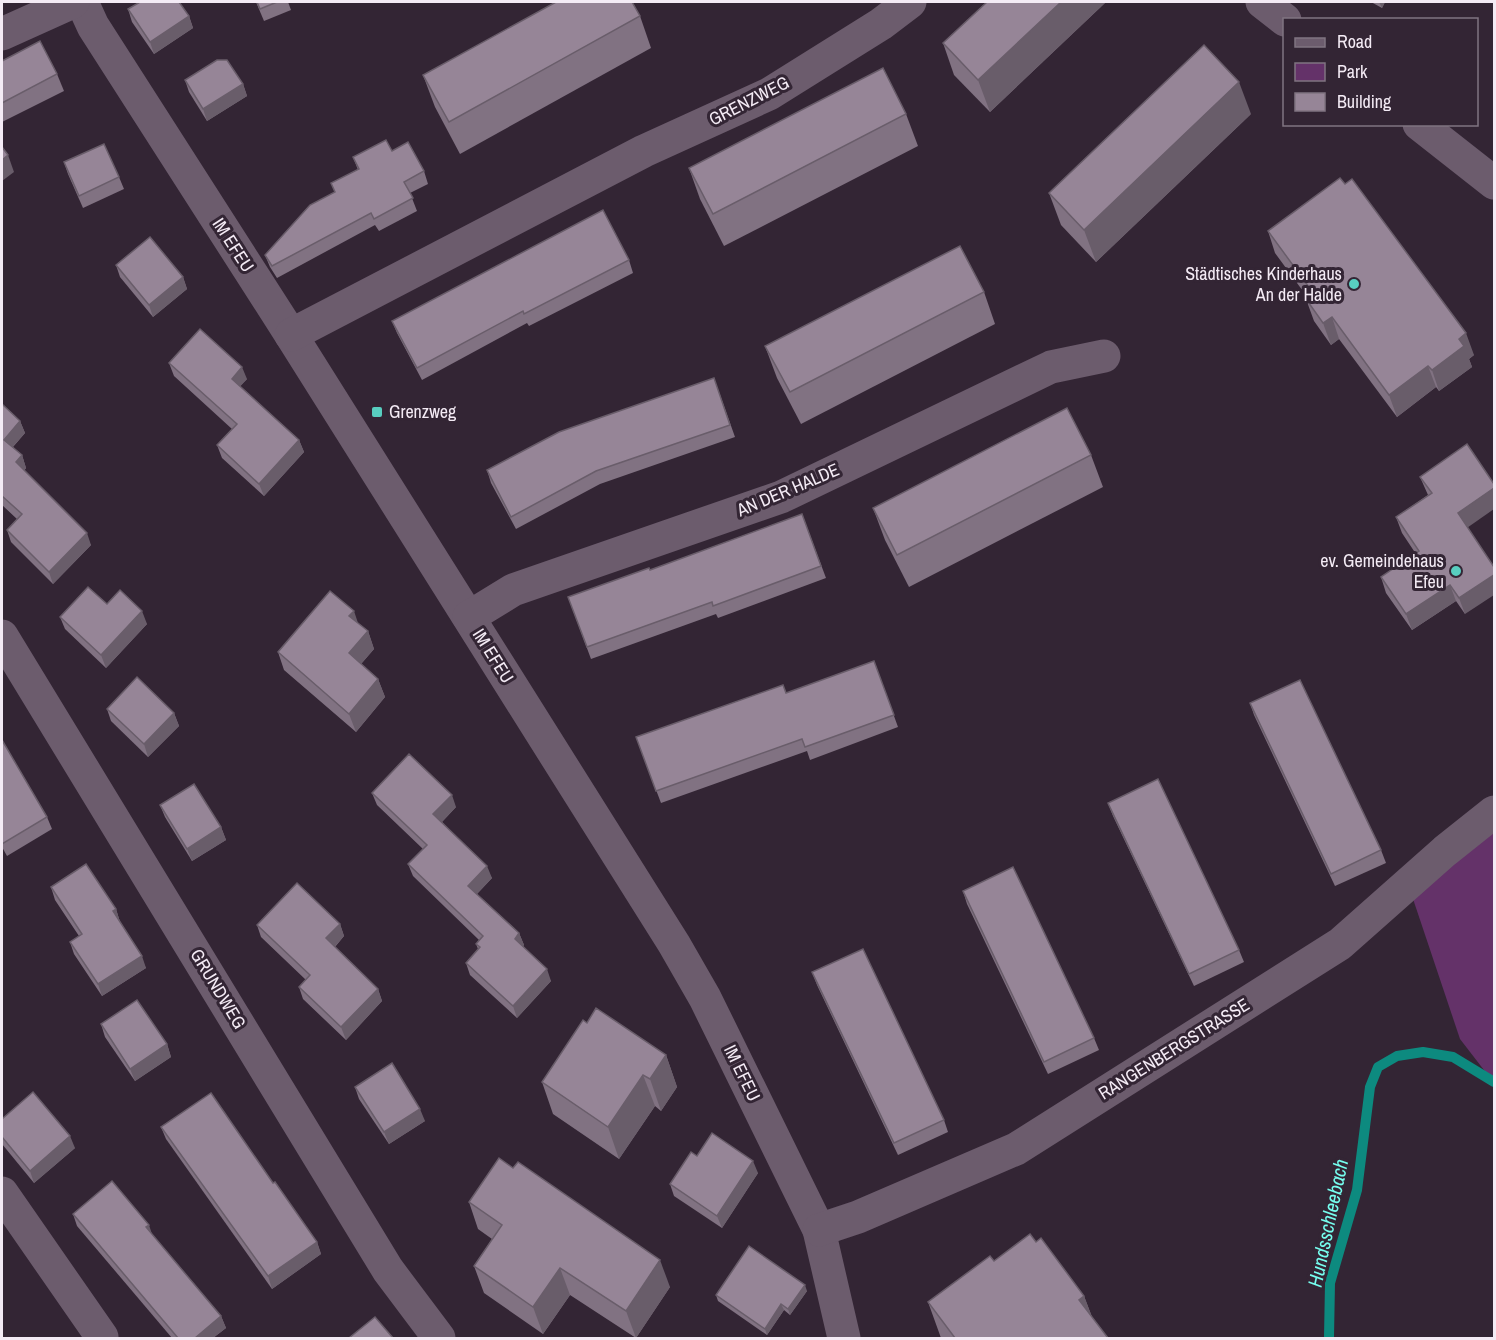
<svg xmlns="http://www.w3.org/2000/svg" width="1496" height="1340" viewBox="0 0 1496 1340" font-family="'Archivo Narrow',sans-serif">
<style>
.green{fill:#643269}
.lines{fill:none;stroke-linecap:round;stroke-linejoin:round}
.stream{stroke:#0d8a7f;stroke-width:10}
.minor{stroke:#6c5c6d;stroke-width:33}
.wall{fill:#817282}
.shaded-wall{fill:#695d6a}
.building{fill:#968597;stroke:#695d6a;stroke-width:1.5}
.poi-dot{fill:#58cec0;stroke:#332534;stroke-width:2}
.labels{text-anchor:middle;stroke-width:6;stroke-linejoin:round;paint-order:stroke}
.street-label{font-size:18px;fill:#f4ebf5;stroke:#332534}
.poi-label{font-size:18px;fill:#f4ebf5;stroke:#332534;text-anchor:end}
.water-label{font-size:20px;font-style:italic;fill:#76feef;stroke:#332534}
</style>
<rect width="100%" height="100%" fill="#332534"/>
<polygon class="green" points="1494,815 1494,1083 1460,1039 1408,884"/>
<g class="lines">
<polyline class="stream" points="1329,1337 1330,1283 1357,1190 1370,1087 1378,1067 1397,1056 1423,1052 1453,1057 1494,1082"/>
<g class="minor">
<polyline points="82,2 93,26 291,335 674,944 705,998 819,1230 844,1338"/>
<polyline points="1262,2 1285,20"/>
<polyline points="2,34 73,2"/>
<polyline points="1419,124 1494,183"/>
<polyline points="291,335 644,151 769,94 881,24 910,2"/>
<polyline points="469,617 513,590 781,497 1051,367 1104,356"/>
<polyline points="2,636 388,1270 439,1338"/>
<polyline points="2,1193 102,1337"/>
<polyline points="819,1230 858,1217 1016,1149 1340,944 1445,851 1494,812"/>
</g>
</g>
<g class="wall">
<polygon points="256,2 288,2 291,10 264,21"/>
<polygon points="987,2 1106,2 990,112 954,75 943,43"/>
<polygon points="1371,2 1385,2 1382,8"/>
<polygon points="128,9 189,16 193,28 154,54 132,22"/>
<polygon points="640,16 651,48 460,154 435,107 423,75"/>
<polygon points="2,61 57,74 64,91 2,122"/>
<polygon points="185,80 243,84 247,96 207,121 189,92"/>
<polygon points="906,114 918,146 724,246 700,199 689,168"/>
<polygon points="1251,114 1096,262 1061,225 1049,193"/>
<polygon points="392,151 424,171 428,184 410,193 417,211 379,231 375,225 277,278 270,267 265,255 358,170 353,157"/>
<polygon points="64,162 119,177 124,189 83,208 68,174"/>
<polygon points="1268,231 1474,355 1469,359 1472,367 1439,391 1436,387 1397,417 1339,339 1331,345 1314,321 1306,299 1308,298 1275,253"/>
<polygon points="629,260 633,273 529,326 527,323 422,380 397,333 392,321"/>
<polygon points="116,265 183,277 187,289 153,317 120,277"/>
<polygon points="984,292 995,324 801,424 777,378 765,346"/>
<polygon points="169,363 247,379 240,386 299,440 304,452 264,496 222,458 217,445 232,429 174,376"/>
<polygon points="714,378 735,437 600,484 516,529 491,483 487,470"/>
<polygon points="2,404 20,421 25,433 13,447 22,455 26,468 24,471 91,545 53,584 11,542 7,530 17,519 2,505"/>
<polygon points="1091,455 1103,487 909,587 885,540 873,508"/>
<polygon points="1420,477 1468,527 1465,614 1456,601 1412,630 1386,593 1381,577 1416,554 1402,533 1396,517 1428,495"/>
<polygon points="802,514 826,578 718,618 716,614 591,659 568,597 650,570"/>
<polygon points="107,604 147,624 106,668 65,629 60,617"/>
<polygon points="358,623 368,631 374,649 361,664 378,679 385,697 356,732 284,670 278,652"/>
<polygon points="874,661 898,727 810,760 807,751 661,803 636,737 786,693"/>
<polygon points="1250,703 1381,850 1386,863 1335,886 1254,715"/>
<polygon points="107,709 174,713 179,726 148,757 111,721"/>
<polygon points="2,740 47,817 52,829 7,856 2,847"/>
<polygon points="372,793 456,807 442,822 492,878 477,894 519,933 524,945 523,946 551,981 517,1018 470,975 466,963 478,949 476,944 479,940 413,876 408,864 423,849 377,805"/>
<polygon points="1108,803 1239,950 1244,962 1194,986 1113,816"/>
<polygon points="160,805 221,827 226,840 192,861 165,817"/>
<polygon points="51,887 116,909 120,922 146,968 102,996 74,954 70,942 79,936 55,900"/>
<polygon points="963,891 1094,1038 1099,1050 1048,1074 967,904"/>
<polygon points="340,924 344,936 335,947 378,989 382,1001 346,1040 303,999 299,987 306,980 261,937 257,925"/>
<polygon points="812,972 944,1120 948,1132 898,1155 817,985"/>
<polygon points="587,1023 666,1055 677,1087 661,1111 655,1106 619,1159 553,1114 542,1082"/>
<polygon points="101,1024 167,1044 171,1057 135,1081 105,1037"/>
<polygon points="355,1087 425,1121 389,1144 359,1099"/>
<polygon points="2,1119 75,1148 34,1183 2,1144"/>
<polygon points="161,1127 273,1183 317,1242 321,1254 272,1289 166,1139"/>
<polygon points="697,1156 758,1173 722,1228 674,1196 670,1184"/>
<polygon points="469,1202 670,1287 636,1338 570,1295 543,1334 484,1293 474,1266 492,1239 478,1229"/>
<polygon points="73,1214 221,1316 226,1328 213,1338 172,1338 77,1226"/>
<polygon points="1036,1242 1084,1296 1092,1317 1108,1338 941,1338 928,1302 994,1261"/>
<polygon points="807,1291 790,1315 784,1310 767,1335 718,1301 716,1295"/>
</g>
<g class="shaded-wall">
<polygon points="1061,2 1106,2 990,112 978,80"/>
<polygon points="1379,2 1385,2 1382,8"/>
<polygon points="189,16 193,28 154,54 150,42"/>
<polygon points="1239,82 1251,114 1096,262 1084,230"/>
<polygon points="243,84 247,96 207,121 203,109"/>
<polygon points="8,155 14,172 2,181 2,160"/>
<polygon points="183,277 187,289 153,317 149,305"/>
<polygon points="1332,317 1339,339 1331,345 1323,323"/>
<polygon points="1466,333 1474,355 1469,359 1472,367 1439,391 1432,370 1459,339"/>
<polygon points="1428,366 1436,387 1397,417 1389,395"/>
<polygon points="242,367 247,379 236,391 232,379"/>
<polygon points="20,421 25,433 8,452 4,440"/>
<polygon points="299,440 304,452 264,496 259,484"/>
<polygon points="22,455 26,468 20,475 16,462"/>
<polygon points="1494,488 1494,509 1464,530 1458,513"/>
<polygon points="87,533 91,545 53,584 49,572"/>
<polygon points="1494,575 1494,595 1465,614 1459,598"/>
<polygon points="1450,585 1456,601 1412,630 1406,614"/>
<polygon points="142,611 147,624 106,668 101,655"/>
<polygon points="354,611 360,629 349,616"/>
<polygon points="368,631 374,649 355,671 349,653"/>
<polygon points="378,679 385,697 356,732 349,714"/>
<polygon points="174,713 179,726 148,757 144,744"/>
<polygon points="452,795 456,807 438,826 433,814"/>
<polygon points="221,827 226,840 192,861 187,849"/>
<polygon points="487,866 492,878 473,898 468,886"/>
<polygon points="116,909 120,922 118,924 113,911"/>
<polygon points="340,924 344,936 331,951 326,938"/>
<polygon points="519,933 524,945 519,951 515,939"/>
<polygon points="142,956 146,968 102,996 98,984"/>
<polygon points="547,969 551,981 517,1018 513,1006"/>
<polygon points="378,989 382,1001 346,1040 341,1027"/>
<polygon points="167,1044 171,1057 135,1081 130,1069"/>
<polygon points="666,1055 677,1087 661,1111 650,1079"/>
<polygon points="643,1075 655,1106 619,1159 608,1127"/>
<polygon points="420,1109 425,1121 389,1144 384,1132"/>
<polygon points="70,1136 75,1148 34,1183 30,1171"/>
<polygon points="753,1161 758,1173 722,1228 717,1216"/>
<polygon points="149,1225 153,1237 146,1227"/>
<polygon points="317,1242 321,1254 272,1289 268,1276"/>
<polygon points="660,1260 670,1287 636,1338 626,1311"/>
<polygon points="560,1268 570,1295 543,1334 533,1307"/>
<polygon points="805,1285 807,1291 790,1315 788,1309"/>
<polygon points="1084,1296 1100,1338 1079,1300"/>
<polygon points="781,1304 784,1310 767,1335 765,1329"/>
<polygon points="221,1316 226,1328 213,1338 195,1338"/>
</g>
<g class="building">
<polygon points="140,2 179,2 189,16 150,42 128,9"/>
<polygon points="257,2 277,2 260,9"/>
<polygon points="556,2 632,2 640,16 449,122 423,75"/>
<polygon points="987,2 1061,2 978,80 943,43"/>
<polygon points="40,41 57,74 2,103 2,61"/>
<polygon points="1204,45 1239,82 1084,230 1049,193"/>
<polygon points="217,60 227,60 243,84 203,109 185,80"/>
<polygon points="883,68 906,114 713,214 689,168"/>
<polygon points="386,140 392,151 408,142 424,171 404,182 413,198 374,219 371,213 272,266 265,255 310,205 335,192 331,183 359,169 353,157"/>
<polygon points="104,144 119,177 79,196 64,162"/>
<polygon points="2,147 8,155 2,160"/>
<polygon points="1340,178 1345,184 1352,179 1466,333 1459,339 1464,346 1432,370 1428,366 1389,395 1332,317 1323,323 1306,299 1314,294 1268,231"/>
<polygon points="603,210 629,260 524,314 523,311 417,368 392,321"/>
<polygon points="150,237 183,277 149,305 116,265"/>
<polygon points="960,246 984,292 790,392 765,346"/>
<polygon points="200,329 242,367 232,379 299,440 259,484 217,445 237,424 169,363"/>
<polygon points="714,378 730,425 596,471 511,517 487,470 559,432"/>
<polygon points="2,404 20,421 4,440 22,455 16,462 87,533 49,572 7,530 22,514 2,496"/>
<polygon points="1067,408 1091,455 897,555 873,508"/>
<polygon points="1467,444 1494,484 1494,488 1458,513 1494,567 1494,575 1459,598 1450,585 1406,614 1381,577 1419,551 1396,517 1432,493 1420,477"/>
<polygon points="802,514 821,566 713,606 712,602 587,647 568,597 649,568 650,570"/>
<polygon points="88,587 107,604 120,590 142,611 101,655 60,617"/>
<polygon points="330,591 354,611 349,616 368,631 349,653 378,679 349,714 278,652"/>
<polygon points="874,661 894,715 805,747 802,739 656,791 636,737 783,685 786,693"/>
<polygon points="137,677 174,713 144,744 107,709"/>
<polygon points="1300,680 1381,850 1331,874 1250,703"/>
<polygon points="2,740 47,817 2,844"/>
<polygon points="409,754 452,795 433,814 487,866 468,886 519,933 515,939 547,969 513,1006 466,963 480,947 476,944 483,936 408,864 427,845 372,793"/>
<polygon points="1158,779 1239,950 1189,974 1108,803"/>
<polygon points="194,784 221,827 187,849 160,805"/>
<polygon points="86,864 116,909 113,911 142,956 98,984 70,942 82,934 51,887"/>
<polygon points="1013,867 1094,1038 1044,1062 963,891"/>
<polygon points="297,883 340,924 326,938 378,989 341,1027 299,987 310,975 257,925"/>
<polygon points="863,949 944,1120 894,1143 812,972"/>
<polygon points="137,1000 167,1044 130,1069 101,1024"/>
<polygon points="596,1008 666,1055 650,1079 643,1075 608,1127 542,1082 583,1020 587,1023"/>
<polygon points="392,1063 420,1109 384,1132 355,1087"/>
<polygon points="33,1092 70,1136 30,1171 2,1137 2,1119"/>
<polygon points="211,1093 273,1183 275,1182 317,1242 268,1276 161,1127"/>
<polygon points="712,1133 753,1161 717,1216 670,1184 691,1152 697,1156"/>
<polygon points="499,1158 513,1168 518,1162 660,1260 626,1311 560,1268 533,1307 474,1266 502,1225 469,1202"/>
<polygon points="112,1181 149,1225 146,1227 221,1316 195,1338 178,1338 73,1214"/>
<polygon points="1030,1234 1036,1242 1041,1238 1084,1296 1079,1300 1108,1338 955,1338 928,1302 990,1256 994,1261"/>
<polygon points="749,1246 805,1285 788,1309 781,1304 765,1329 716,1295"/>
<polygon points="375,1317 393,1338 349,1338"/>
</g>
<g class="poi-dot">
<circle cx="1354" cy="284" r="6"/>
<rect x="371" y="406" width="12" height="12" rx="3"/>
<circle cx="1456" cy="571" r="6"/>
</g>
<g class="labels">
<g class="street-label">
<text transform="translate(749 101) rotate(-27)" y="6">GRENZWEG</text>
<text transform="translate(233 245) rotate(57)" y="6">IM EFEU</text>
<text transform="translate(788 490) rotate(-23)" y="6">AN DER HALDE</text>
<text transform="translate(493 656) rotate(58)" y="6">IM EFEU</text>
<text transform="translate(218 989) rotate(59)" y="6">GRUNDWEG</text>
<text transform="translate(1174 1049) rotate(-32)" y="6">RANGENBERGSTRASSE</text>
<text transform="translate(742 1073) rotate(64)" y="6">IM EFEU</text>
</g>
<g class="poi-label">
<text x="1342" y="280">Städtisches Kinderhaus<tspan x="1342" dy="21">An der Halde</tspan></text>
<text x="389" y="418" text-anchor="start">Grenzweg</text>
<text x="1444" y="567">ev. Gemeindehaus<tspan x="1444" dy="21">Efeu</tspan></text>
</g>
<g class="water-label">
<text transform="translate(1328 1223) rotate(-78)" y="7">Hundsschleebach</text>
</g>
</g>
<rect width="1496" height="1340" fill="none" stroke="#f4ebf5" stroke-width="6"/>
<rect x="1283" y="18" width="195" height="108" fill="#332534" stroke="#807481" stroke-width="1.5"/>
<rect x="1295" y="38" width="30" height="9" fill="#6c5c6d" stroke="#807481" stroke-width="1.5"/>
<text x="1337" y="48" font-size="18" fill="#f4ebf5">Road</text>
<rect x="1295" y="63" width="30" height="18" fill="#643269" stroke="#807481" stroke-width="1.5"/>
<text x="1337" y="78" font-size="18" fill="#f4ebf5">Park</text>
<rect x="1295" y="93" width="30" height="18" fill="#968597" stroke="#807481" stroke-width="1.5"/>
<text x="1337" y="108" font-size="18" fill="#f4ebf5">Building</text>
</svg>
